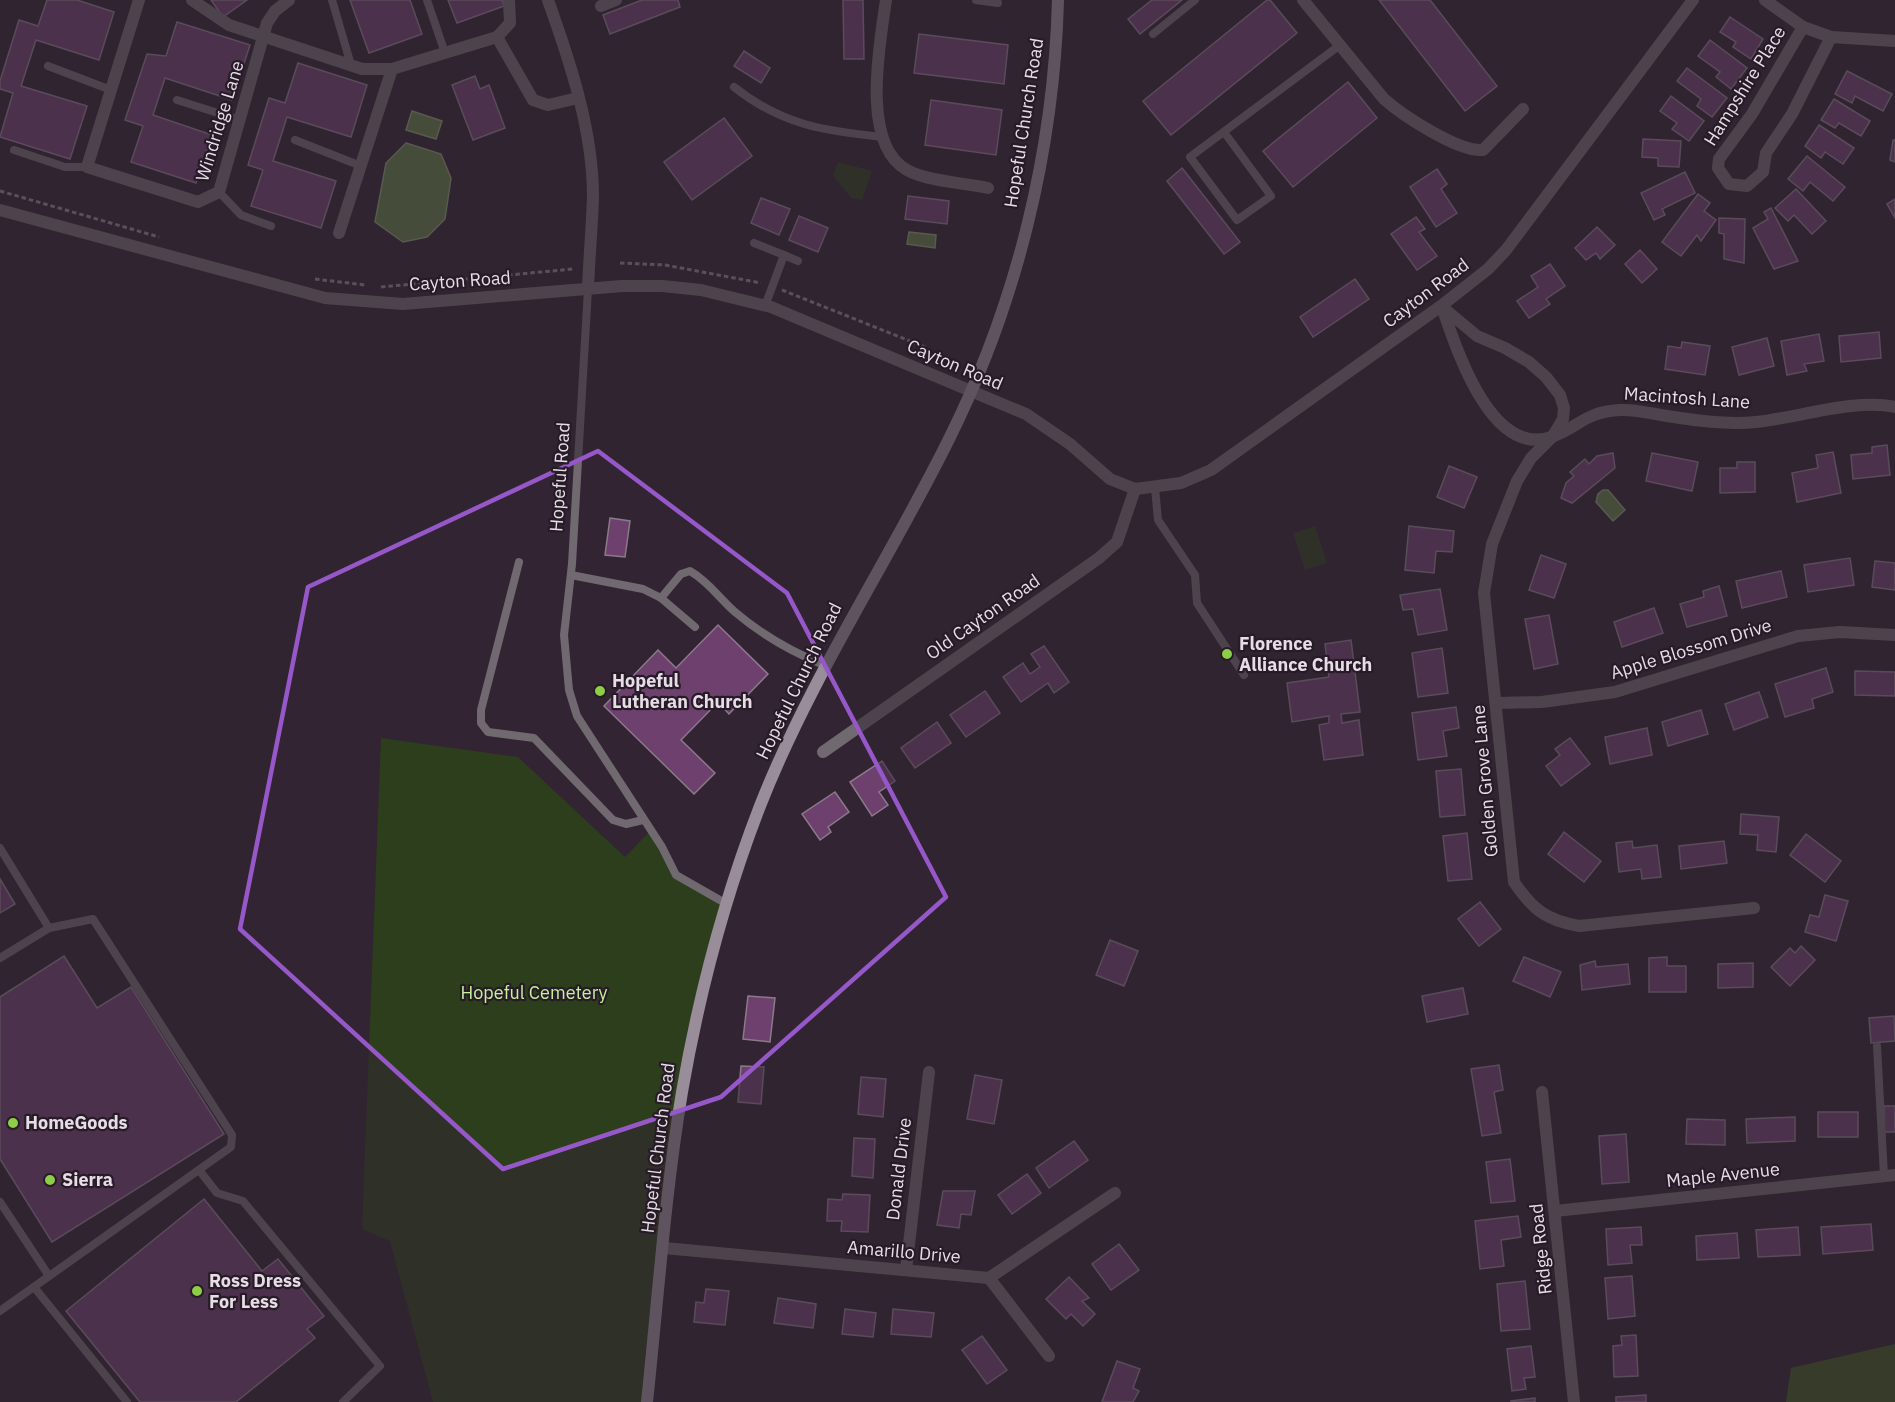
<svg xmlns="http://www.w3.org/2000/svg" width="1895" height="1402" viewBox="0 0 1895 1402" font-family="'IBM Plex Sans',sans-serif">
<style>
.green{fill:#2d3e1d}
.forest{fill:#3d5a20}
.water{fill:#5e7c43;stroke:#879974;stroke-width:1.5}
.building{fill:#6d406e;stroke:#8a7a8a;stroke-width:1.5}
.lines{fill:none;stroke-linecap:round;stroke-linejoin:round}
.path{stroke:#8f848f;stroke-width:3;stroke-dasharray:4.5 3;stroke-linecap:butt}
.lane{stroke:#706970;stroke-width:8}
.street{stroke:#706970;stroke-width:12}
.secondary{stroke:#988d98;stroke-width:12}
.marked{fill:none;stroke:#9658c9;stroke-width:4.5;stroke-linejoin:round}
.poi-dot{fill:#8cce45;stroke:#281b28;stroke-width:2}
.labels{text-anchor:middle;stroke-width:4.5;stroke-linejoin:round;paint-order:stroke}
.street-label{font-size:18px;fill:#e6dde6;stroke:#281b28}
.poi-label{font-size:18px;font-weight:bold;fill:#e6dde6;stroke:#281b28;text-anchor:start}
.park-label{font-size:18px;fill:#c3f19c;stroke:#281b28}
</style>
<rect width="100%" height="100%" fill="#322432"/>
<g class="green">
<polygon points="838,162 872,171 862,200 852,198 833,176"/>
<polygon points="1315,526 1327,563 1305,570 1293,533"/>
<polygon points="381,738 518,757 625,857 650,831 676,875 725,903 690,1046 647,1402 433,1402 390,1241 362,1229"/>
</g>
<polygon class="forest" points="1895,1344 1895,1402 1786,1402 1791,1368"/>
<g class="water">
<polygon points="412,111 442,121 436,139 406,130"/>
<polygon points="406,143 441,154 451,178 445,219 427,237 403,242 375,222 386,163"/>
<polygon points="909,232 936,235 935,248 907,244"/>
<polygon points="1603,490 1608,490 1625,510 1613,521 1596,502 1598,494"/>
</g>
<g class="building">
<polygon points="47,0 77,0 114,12 99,60 36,40 21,86 87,106 70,159 0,137 13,93 0,89 0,81 19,20 38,26"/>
<polygon points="211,0 247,0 223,17"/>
<polygon points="350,0 410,0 422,34 369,53"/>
<polygon points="448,0 502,0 504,6 457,23"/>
<polygon points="642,0 678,0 680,7 610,34 603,15"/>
<polygon points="843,0 863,0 864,59 844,59"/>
<polygon points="1152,0 1182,0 1140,34 1128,19"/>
<polygon points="1267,0 1270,0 1297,33 1171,135 1143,101"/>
<polygon points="1379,0 1430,0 1497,86 1465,111"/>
<polygon points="1730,17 1763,39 1751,59 1733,47 1736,42 1720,32"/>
<polygon points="177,22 250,45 232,100 165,78 153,115 212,135 196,183 131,162 143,126 125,120 147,54 166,56"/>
<polygon points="919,34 1008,45 1004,84 914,73"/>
<polygon points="1710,40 1747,68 1731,89 1716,77 1720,72 1698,56"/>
<polygon points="744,51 770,68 761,83 734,66"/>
<polygon points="298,63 367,85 351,137 287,117 273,161 336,181 321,228 251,206 263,170 248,165 269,98 285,103"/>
<polygon points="1687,68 1727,98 1712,117 1697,106 1701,99 1677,81"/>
<polygon points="1847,71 1892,94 1883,111 1855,96 1852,103 1835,94"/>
<polygon points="475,76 480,89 489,85 505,128 473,140 452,85"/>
<polygon points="1348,82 1377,118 1293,187 1263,151"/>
<polygon points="1671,96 1704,121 1689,141 1672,129 1677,123 1660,111"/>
<polygon points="1834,99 1870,121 1861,136 1839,123 1835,128 1821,120"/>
<polygon points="931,100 1002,110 996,155 925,145"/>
<polygon points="724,118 752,156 692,200 664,162"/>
<polygon points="1819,125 1854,148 1843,164 1825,152 1821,158 1805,146"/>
<polygon points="1643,139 1681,141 1679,167 1658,166 1658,158 1642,157"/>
<polygon points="1893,140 1895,140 1895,162 1890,160"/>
<polygon points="1807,156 1845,187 1833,201 1810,182 1803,191 1788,179"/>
<polygon points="1182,168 1240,242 1224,254 1167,181"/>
<polygon points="1437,169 1447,184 1441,189 1457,213 1436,227 1410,187"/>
<polygon points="1685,172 1695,193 1662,209 1665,215 1654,220 1641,193"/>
<polygon points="1796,189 1826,221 1812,234 1794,215 1788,221 1775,208"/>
<polygon points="1698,194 1710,203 1704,211 1716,220 1701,241 1697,235 1681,256 1662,242"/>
<polygon points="908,196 949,201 947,224 905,219"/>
<polygon points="761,198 790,209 779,235 751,223"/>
<polygon points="1895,199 1895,218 1887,204"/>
<polygon points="1771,208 1798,261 1774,269 1753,228 1768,219 1764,212"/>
<polygon points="799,216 828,228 818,252 789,240"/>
<polygon points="1416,217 1425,229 1419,232 1437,256 1417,270 1391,234"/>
<polygon points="1719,218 1745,219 1744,263 1724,259 1724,234 1719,233"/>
<polygon points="1597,227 1615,245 1600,259 1596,253 1586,260 1575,248"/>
<polygon points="1640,250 1657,269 1642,283 1625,264"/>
<polygon points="1550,264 1565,286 1546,299 1550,304 1529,318 1517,301 1538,287 1531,276"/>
<polygon points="1355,279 1369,299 1313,337 1300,317"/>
<polygon points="1879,332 1881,358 1841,362 1839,336"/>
<polygon points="1819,334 1824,361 1804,364 1807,371 1787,375 1781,341"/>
<polygon points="1767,338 1774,366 1739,375 1732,347"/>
<polygon points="1682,342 1710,346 1705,375 1665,369 1668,346 1681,348"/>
<polygon points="1887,445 1890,475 1853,479 1851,455 1872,453 1872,447"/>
<polygon points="1833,452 1841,493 1797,502 1792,473 1818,468 1816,455"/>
<polygon points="1613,453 1615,468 1572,503 1561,498 1566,483 1574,476 1570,472 1585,459 1589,464 1597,456"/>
<polygon points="1652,453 1698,462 1692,491 1646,481"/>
<polygon points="1737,462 1755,462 1755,492 1720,493 1720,468 1737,468"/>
<polygon points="1449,466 1477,477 1464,508 1437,497"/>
<polygon points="610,518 630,521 625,557 605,555"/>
<polygon points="1409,526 1454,531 1452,552 1436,551 1434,573 1405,570"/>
<polygon points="1541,555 1566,564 1554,598 1529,590"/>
<polygon points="1850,558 1854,585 1808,592 1804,565"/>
<polygon points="1875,561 1895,563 1895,590 1872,587"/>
<polygon points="1781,571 1787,597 1742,608 1736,581"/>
<polygon points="1719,586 1727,616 1687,627 1680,604 1704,597 1703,591"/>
<polygon points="1440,589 1447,630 1418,635 1413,609 1403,610 1400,595"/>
<polygon points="1654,608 1663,633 1622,647 1614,622"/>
<polygon points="1549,615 1558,664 1534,669 1525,619"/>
<polygon points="718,625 768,674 729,714 718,702 681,740 715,773 694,794 604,706 658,650 676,668"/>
<polygon points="1351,640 1360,712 1341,714 1342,723 1359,720 1363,755 1324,760 1319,725 1329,723 1329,716 1292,722 1287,683 1329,677 1325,644"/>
<polygon points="1044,646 1069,682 1054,693 1048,683 1021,702 1003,677 1023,663 1030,674 1040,667 1031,654"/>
<polygon points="1442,648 1448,693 1418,697 1412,653"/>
<polygon points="1826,668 1833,692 1812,699 1814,708 1785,717 1775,684"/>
<polygon points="1855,671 1895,672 1895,696 1855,695"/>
<polygon points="985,691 1000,713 966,737 950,715"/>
<polygon points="1759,692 1768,717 1734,730 1725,704"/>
<polygon points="1456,707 1459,728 1443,731 1447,756 1418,760 1412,713"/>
<polygon points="1701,710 1708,734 1668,746 1662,722"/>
<polygon points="937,722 951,743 915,768 901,748"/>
<polygon points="1647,728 1652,755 1610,764 1605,737"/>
<polygon points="1570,738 1590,764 1561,786 1546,766 1560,755 1555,749"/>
<polygon points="882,761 895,781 879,792 888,805 872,816 850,782"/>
<polygon points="1461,769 1465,815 1440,817 1436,771"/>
<polygon points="835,792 849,812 828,827 831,832 820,840 802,814"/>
<polygon points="1741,814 1779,817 1776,852 1757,850 1758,835 1740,834"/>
<polygon points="1564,832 1601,861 1584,882 1548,854"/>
<polygon points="1467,833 1472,879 1448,881 1443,836"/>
<polygon points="1806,834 1841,861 1825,882 1790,855"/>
<polygon points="1632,841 1633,848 1657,845 1661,877 1642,879 1641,869 1619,872 1616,843"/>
<polygon points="1724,841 1727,863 1681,869 1679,846"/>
<polygon points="0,879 15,904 0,913"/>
<polygon points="1825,895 1848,901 1836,941 1805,932 1810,915 1819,917"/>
<polygon points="1480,902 1501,929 1479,946 1458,919"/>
<polygon points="1110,940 1138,951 1124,986 1096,975"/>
<polygon points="1801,946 1815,960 1790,986 1771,967 1790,948 1795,953"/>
<polygon points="64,956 97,1008 131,987 224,1134 52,1242 0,1159 0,997"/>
<polygon points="1524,957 1561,972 1550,997 1513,981"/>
<polygon points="1667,957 1667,966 1686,966 1686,992 1649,992 1649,958"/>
<polygon points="1595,961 1596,967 1628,964 1630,984 1582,990 1580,965"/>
<polygon points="1753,963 1753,987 1718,988 1718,964"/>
<polygon points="1463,988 1468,1014 1427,1022 1422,996"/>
<polygon points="748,996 775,998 770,1042 743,1039"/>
<polygon points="1894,1016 1895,1041 1871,1043 1869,1018"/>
<polygon points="1499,1065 1503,1090 1494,1092 1501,1133 1482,1136 1471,1069"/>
<polygon points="741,1066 764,1067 761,1104 738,1102"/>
<polygon points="975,1075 1002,1080 994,1124 967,1119"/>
<polygon points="861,1077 886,1079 883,1117 858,1114"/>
<rect x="1884" y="1106" width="11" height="26"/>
<rect x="1818" y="1112" width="40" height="25"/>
<polygon points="1795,1117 1795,1141 1747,1143 1746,1119"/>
<polygon points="1687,1119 1725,1120 1725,1145 1686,1144"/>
<polygon points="1626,1134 1629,1182 1602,1184 1599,1136"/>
<polygon points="854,1138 875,1139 873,1178 852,1176"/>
<polygon points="1074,1141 1088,1160 1049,1188 1036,1168"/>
<polygon points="1510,1159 1515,1201 1491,1203 1486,1162"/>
<polygon points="1027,1174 1041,1193 1012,1214 998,1195"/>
<polygon points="943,1191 975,1191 971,1215 961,1214 959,1228 937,1225"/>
<polygon points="843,1194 870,1195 868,1232 841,1231 842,1221 827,1221 828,1199 842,1200"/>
<polygon points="204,1199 262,1271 278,1259 324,1316 307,1329 315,1338 236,1402 140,1402 66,1311"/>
<polygon points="1518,1216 1521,1237 1501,1240 1504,1266 1480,1269 1475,1221"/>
<polygon points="1871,1224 1873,1250 1823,1254 1821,1227"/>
<polygon points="1641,1227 1642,1245 1630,1245 1632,1263 1608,1265 1606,1229"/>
<polygon points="1798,1227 1800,1255 1758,1257 1756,1230"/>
<polygon points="1737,1233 1739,1258 1697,1260 1696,1236"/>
<polygon points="1119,1244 1139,1270 1111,1290 1092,1264"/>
<polygon points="1632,1276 1635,1316 1608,1319 1605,1278"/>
<polygon points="1069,1277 1089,1298 1082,1301 1095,1314 1083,1326 1071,1314 1066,1319 1046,1299"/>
<polygon points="1525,1281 1530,1329 1501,1331 1497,1284"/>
<polygon points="706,1289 729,1291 725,1325 694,1322 696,1302 704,1303"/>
<polygon points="778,1298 816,1304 813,1328 774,1323"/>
<polygon points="845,1309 876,1313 873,1337 842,1334"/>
<polygon points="893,1309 934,1313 931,1337 891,1334"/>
<polygon points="1636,1335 1638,1376 1614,1377 1613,1346 1622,1345 1621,1336"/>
<polygon points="982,1336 1007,1370 987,1384 962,1350"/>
<polygon points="1531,1346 1535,1377 1524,1378 1526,1389 1512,1391 1507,1349"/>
<polygon points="1117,1361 1140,1369 1133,1388 1139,1391 1133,1402 1102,1402"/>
<polygon points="1646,1395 1646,1402 1616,1402 1616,1397"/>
<polygon points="1535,1398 1535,1402 1511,1402 1511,1401"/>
</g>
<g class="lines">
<g class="path">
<polyline points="0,191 159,237"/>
<polyline points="620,263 665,265 761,283"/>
<polyline points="315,279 365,285"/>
<polyline points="381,287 573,269"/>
<polyline points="782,290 925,347"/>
</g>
<g class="lane">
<polyline points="332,0 351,65"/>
<polyline points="427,0 445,53"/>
<polyline points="976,0 998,3"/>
<polyline points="1153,34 1195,0"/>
<polyline points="48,66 111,90"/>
<path d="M734,87C782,125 824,131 883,137"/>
<polyline points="177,100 240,120"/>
<polyline points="1224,132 1271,196 1237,220 1190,157 1340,45"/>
<polyline points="295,140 361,166"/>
<polyline points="14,150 65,167 87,167"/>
<polyline points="219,192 241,215 271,226"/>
<polyline points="754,243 784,255"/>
<polyline points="588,289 572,564 564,635 569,690 577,716 662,847 676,875 725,903"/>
<polyline points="765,306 784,255 798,261"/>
<polyline points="1155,488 1158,520 1195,575 1197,603 1244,675"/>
<polyline points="519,562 481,710 481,723 488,732 534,738 613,820 626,824 643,820"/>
<path d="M571,575L643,589L661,598L681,574L690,571C709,582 719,598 735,612C762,635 792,652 824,665"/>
<polyline points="661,598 695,627"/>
<polyline points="0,848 49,928"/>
<polyline points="0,958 49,928 93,919 232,1135 231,1147 0,1311"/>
<polyline points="1877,1046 1884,1176"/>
<polyline points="199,1170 217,1193 243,1201 380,1366 343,1402"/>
<polyline points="0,1202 49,1276"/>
<polyline points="34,1287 127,1402"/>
</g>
<g class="street">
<polyline points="139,0 87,167 198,202 219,192 267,23 275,11 289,0"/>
<polyline points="192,0 229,25 362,69 392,69"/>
<path d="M548,0C570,62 593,130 593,197C592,228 589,259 588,289"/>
<path d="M886,0C880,43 860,144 907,170C926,181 965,183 988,188"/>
<path d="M1303,0L1384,99C1402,115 1458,152 1483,150L1523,109"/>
<polyline points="1765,0 1803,27 1831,37 1895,41"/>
<polyline points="601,6 616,0"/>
<polyline points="1803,27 1752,114 1719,159 1718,168 1729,184 1747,186 1763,172 1766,153 1792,114 1831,37"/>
<polyline points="497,37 533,100 548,105 578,98"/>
<polyline points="0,210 325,298 403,304 622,286 662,286 701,290 771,307 1026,414 1070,444 1110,479 1135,489 1181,483 1211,470 1441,306 1488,269 1506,250 1693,0"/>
<polyline points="339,233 392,69 497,37 510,23 509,0"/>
<path d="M1441,306L1477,336L1505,348L1529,362L1546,377L1560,395L1564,408L1563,419L1553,436L1531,458L1517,481L1492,544L1484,593L1514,882C1533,910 1546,920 1579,926L1754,908"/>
<path d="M1443,310C1457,350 1492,461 1554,436C1581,425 1586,412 1620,410C1633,409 1648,413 1661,415C1692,420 1724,425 1756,422C1796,418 1857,398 1895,407"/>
<polyline points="1497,703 1542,702 1615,692 1798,636 1840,632 1895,635"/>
<polyline points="823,752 1099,558 1117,542 1135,489"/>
<polyline points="1542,1092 1574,1402"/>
<polyline points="1555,1211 1895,1175"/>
<polyline points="664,1248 989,1278 1115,1193"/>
<polyline points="906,1270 929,1072"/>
<polyline points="989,1278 1049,1356"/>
</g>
<path class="secondary" d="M647,1402C658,1299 665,1194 682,1092C699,994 724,899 760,806C811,676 889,561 950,437C1017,302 1054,150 1058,0"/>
</g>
<path d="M0 0H1895V1402H0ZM598,451L787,593L946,897L721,1097L503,1169L240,929L308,587Z" fill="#322432" fill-opacity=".55" fill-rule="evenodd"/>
<path class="marked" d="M598,451L787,593L946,897L721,1097L503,1169L240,929L308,587Z"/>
<g class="poi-dot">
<circle cx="1227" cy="654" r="6"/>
<circle cx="600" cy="691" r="6"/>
<circle cx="13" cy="1123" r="6"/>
<circle cx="50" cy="1180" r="6"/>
<circle cx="197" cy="1291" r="6"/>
</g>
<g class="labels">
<g class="street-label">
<text transform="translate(1745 86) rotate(-58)" y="6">Hampshire Place</text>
<text transform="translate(220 121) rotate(-73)" y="6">Windridge Lane</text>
<text transform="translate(1024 123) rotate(-81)" y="6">Hopeful Church Road</text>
<text transform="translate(460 281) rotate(-4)" y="6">Cayton Road</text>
<text transform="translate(1426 293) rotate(-37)" y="6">Cayton Road</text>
<text transform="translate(955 365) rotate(23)" y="6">Cayton Road</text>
<text transform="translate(1687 398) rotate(4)" y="6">Macintosh Lane</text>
<text transform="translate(560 477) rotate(-86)" y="6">Hopeful Road</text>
<text transform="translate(983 617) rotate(-35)" y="6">Old Cayton Road</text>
<text transform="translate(1691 649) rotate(-17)" y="6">Apple Blossom Drive</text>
<text transform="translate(799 681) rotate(-64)" y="6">Hopeful Church Road</text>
<text transform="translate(1485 781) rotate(-95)" y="6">Golden Grove Lane</text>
<text transform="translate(658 1148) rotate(-83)" y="6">Hopeful Church Road</text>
<text transform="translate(899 1169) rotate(-83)" y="6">Donald Drive</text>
<text transform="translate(1723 1175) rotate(-6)" y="6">Maple Avenue</text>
<text transform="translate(1541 1249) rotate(-96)" y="6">Ridge Road</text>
<text transform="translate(904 1252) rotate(5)" y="6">Amarillo Drive</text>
</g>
<g class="poi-label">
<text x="1239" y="650">Florence<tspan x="1239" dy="21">Alliance Church</tspan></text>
<text x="612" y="687">Hopeful<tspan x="612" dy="21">Lutheran Church</tspan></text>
<text x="25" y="1129">HomeGoods</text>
<text x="62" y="1186">Sierra</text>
<text x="209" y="1287">Ross Dress<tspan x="209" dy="21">For Less</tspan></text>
</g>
<g class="park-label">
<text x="534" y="999">Hopeful Cemetery</text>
</g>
</g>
</svg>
